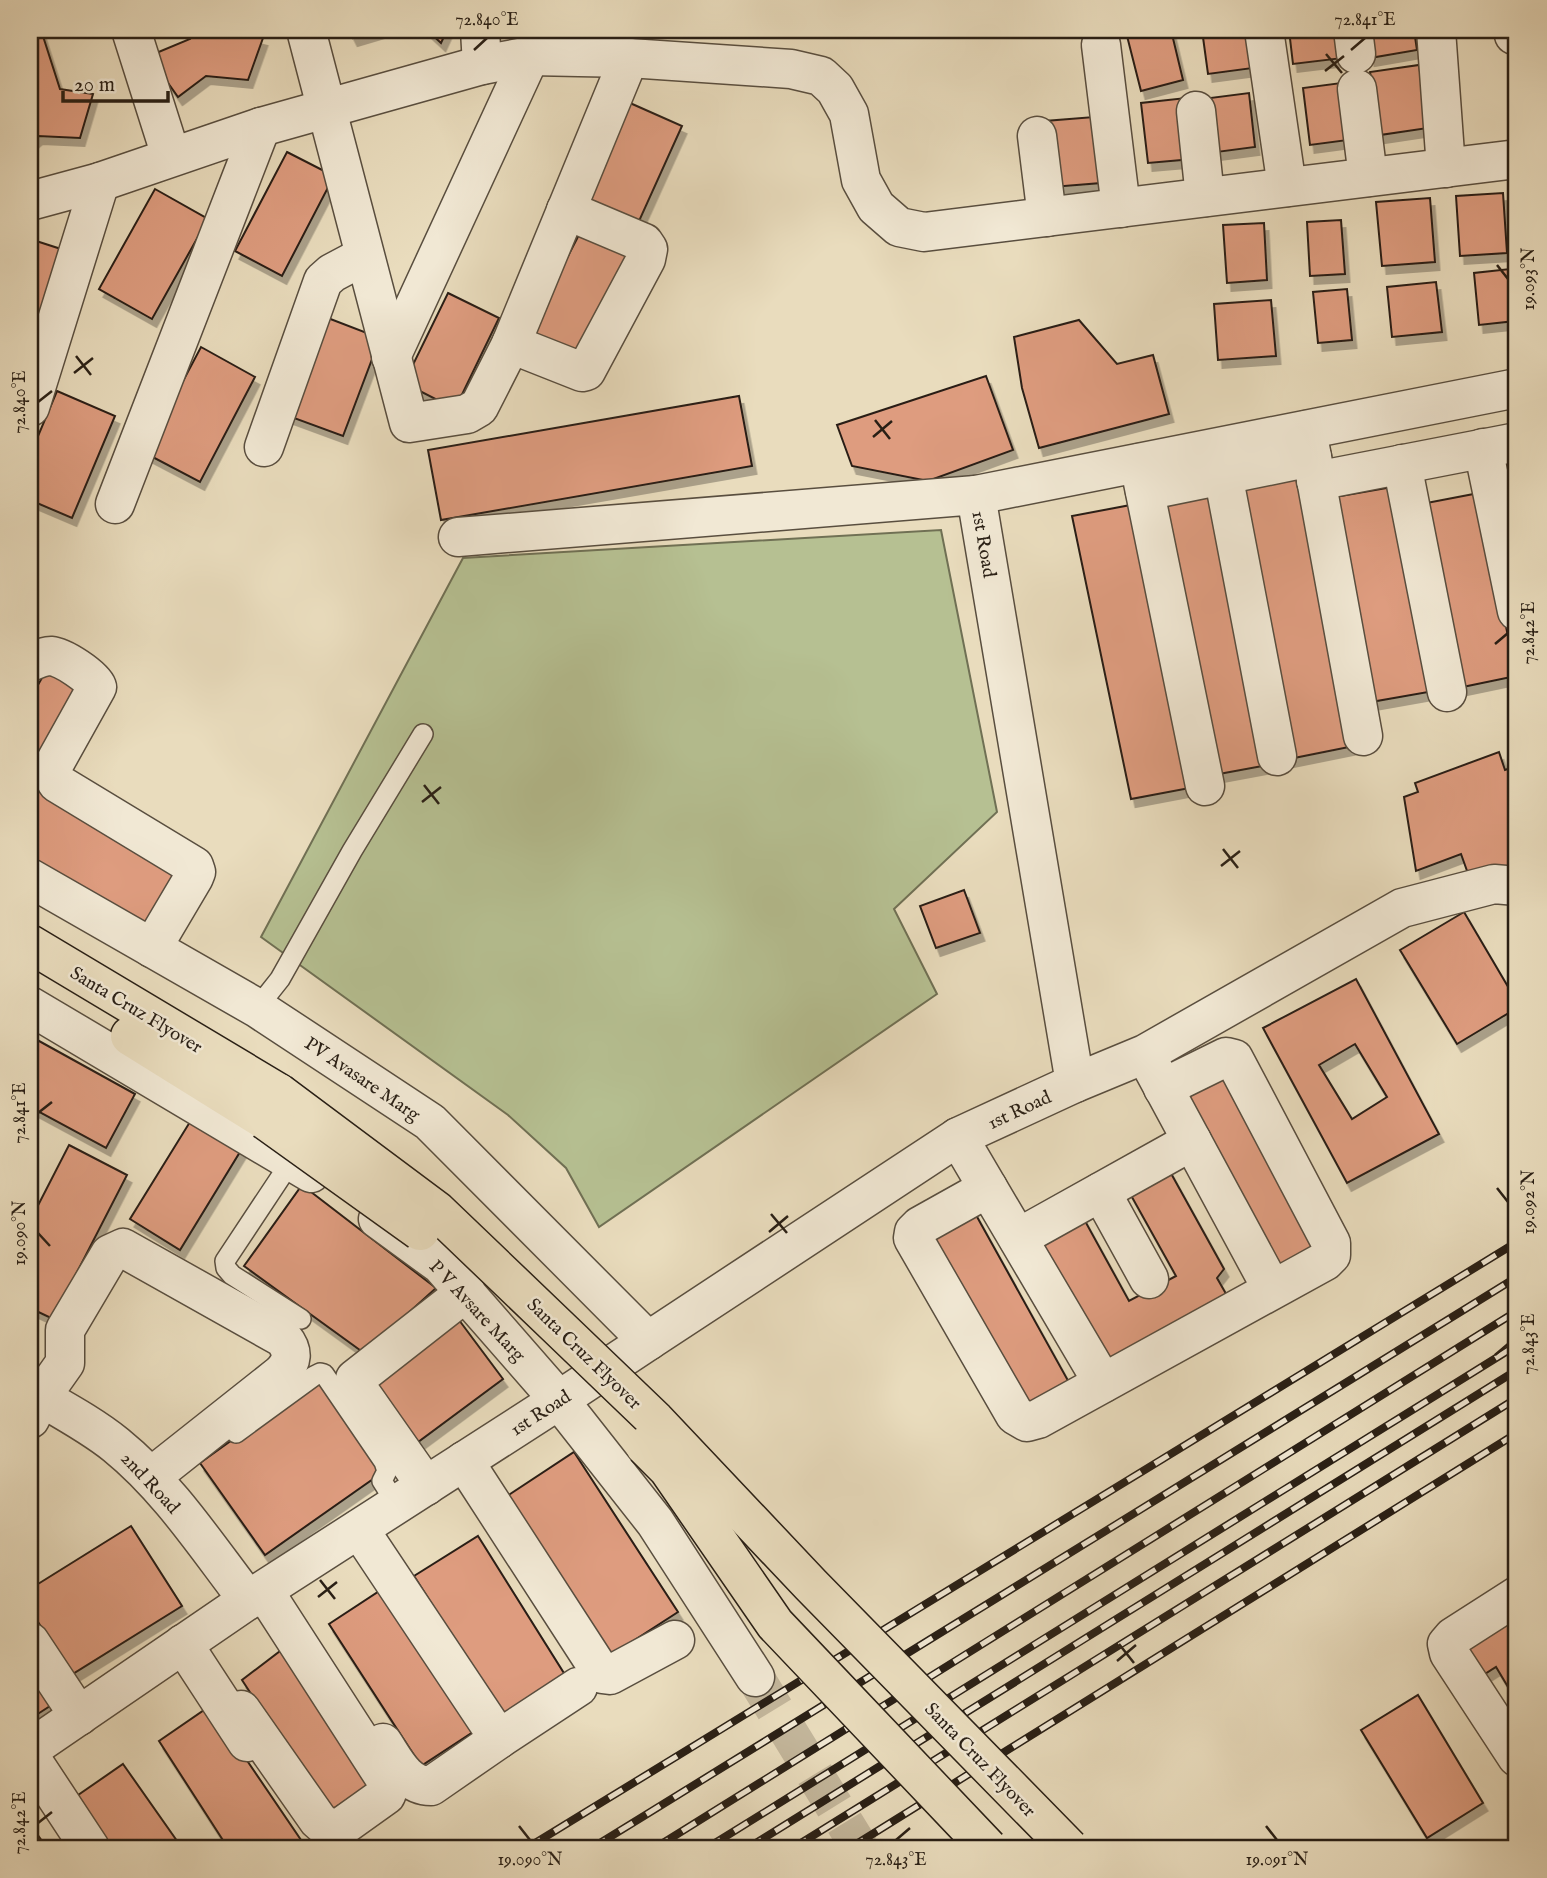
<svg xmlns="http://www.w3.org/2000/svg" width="1547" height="1878" viewBox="0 0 1547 1878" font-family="'IM FELL English',serif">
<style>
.green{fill:#b6c092;stroke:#707054;stroke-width:2}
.building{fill:#de9c7f;stroke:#291f15;stroke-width:2;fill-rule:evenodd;filter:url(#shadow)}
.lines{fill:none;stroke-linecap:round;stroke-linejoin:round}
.tertiary-tunnel{stroke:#c3b69b;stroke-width:38;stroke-dasharray:38 19;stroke-linecap:butt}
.service-casing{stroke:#594e3f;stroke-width:22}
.minor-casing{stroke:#594e3f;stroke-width:41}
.tertiary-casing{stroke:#594e3f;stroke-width:41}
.primary-casing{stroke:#291f15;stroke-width:41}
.service{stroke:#f1e8d4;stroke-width:19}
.minor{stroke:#f1e8d4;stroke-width:38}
.tertiary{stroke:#f1e8d4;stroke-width:38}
.primary{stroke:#e9dcbd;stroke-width:38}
.rail-casing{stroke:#291f15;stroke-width:8}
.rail{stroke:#f1e8d4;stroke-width:5;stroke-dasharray:16;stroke-linecap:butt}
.primary-bridge-casing{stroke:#291f15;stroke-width:41;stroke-linecap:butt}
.primary-bridge{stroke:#e9dcbd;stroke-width:38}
.ticks{fill:none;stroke:#291f15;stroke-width:2.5}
.labels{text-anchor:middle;stroke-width:5;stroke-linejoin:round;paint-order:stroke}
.street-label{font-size:19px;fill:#291f15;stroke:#f1e8d4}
.neatline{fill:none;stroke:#291f15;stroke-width:2.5}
.ticks-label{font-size:18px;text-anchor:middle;fill:#291f15}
</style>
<defs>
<filter id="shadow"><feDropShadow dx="4.5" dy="8" stdDeviation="0" flood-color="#0004"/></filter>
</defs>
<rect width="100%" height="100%" fill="#e9dcbd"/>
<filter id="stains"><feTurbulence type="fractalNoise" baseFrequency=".00286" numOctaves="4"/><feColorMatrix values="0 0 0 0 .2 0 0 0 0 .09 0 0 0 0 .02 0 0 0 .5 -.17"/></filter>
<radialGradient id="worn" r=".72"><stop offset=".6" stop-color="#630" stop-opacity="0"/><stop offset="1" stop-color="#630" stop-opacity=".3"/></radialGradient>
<polygon class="green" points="941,530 997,812 894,909 937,994 599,1227 566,1168 508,1115 261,937 463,558"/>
<g class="building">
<polygon points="30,30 41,30 60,89 93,94 80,138 38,136 30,143"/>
<polygon points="188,30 230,30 263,38 248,80 206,76 178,97 149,56 190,39"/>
<polygon points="349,30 380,30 353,38"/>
<polygon points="427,30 447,30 441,43"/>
<polygon points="1134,30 1171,30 1183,80 1141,91 1126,32"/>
<polygon points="1202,30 1247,30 1253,68 1208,74"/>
<polygon points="1289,30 1339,30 1343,58 1293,64"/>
<polygon points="1365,30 1414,30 1417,50 1370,58"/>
<polygon points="1419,65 1428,128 1380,135 1370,72"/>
<polygon points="1341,83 1348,140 1310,145 1303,88"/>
<polygon points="1249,93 1255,147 1217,152 1210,98"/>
<polygon points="1186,98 1193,159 1148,163 1141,103"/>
<polygon points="630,103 682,126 635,230 584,206"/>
<polygon points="1094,117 1101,183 1052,187 1045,121"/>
<polygon points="287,152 334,176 282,276 235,251"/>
<polygon points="155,189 208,219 152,319 99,289"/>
<polygon points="1503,193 1507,253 1460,256 1456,196"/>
<polygon points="1430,198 1435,262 1382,266 1376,202"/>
<polygon points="1341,220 1345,274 1310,276 1307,222"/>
<polygon points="1264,223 1267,280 1227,283 1223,225"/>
<polygon points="581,231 637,261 584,362 528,333"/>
<polygon points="30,239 64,250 30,351"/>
<polygon points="1510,269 1515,321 1479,325 1474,273"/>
<polygon points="1436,282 1442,332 1392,337 1387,287"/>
<polygon points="1347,289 1352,340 1318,343 1313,292"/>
<polygon points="448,293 499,318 455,409 404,383"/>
<polygon points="1271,300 1276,356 1218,360 1214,304"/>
<polygon points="320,315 380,338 343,436 283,414"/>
<polygon points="1079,320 1117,364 1153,355 1169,414 1039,448 1022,388 1014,337"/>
<polygon points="201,347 255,377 200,482 145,453"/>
<polygon points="986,376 1013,450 928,481 852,466 837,425"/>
<polygon points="57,391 115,416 72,518 30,500 30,455"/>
<polygon points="739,396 752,466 441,520 428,450"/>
<polygon points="1302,463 1354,746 1289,759 1234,476"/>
<polygon points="1517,474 1517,584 1499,477"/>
<polygon points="1217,485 1268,765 1208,776 1156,496"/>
<polygon points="1398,486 1434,691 1371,702 1335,497"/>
<polygon points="1479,493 1516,676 1453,689 1416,505"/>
<polygon points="1136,504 1195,787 1131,799 1072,516"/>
<polygon points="47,669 85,691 33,781 187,870 152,931 30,861 30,699"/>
<polygon points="1499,752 1505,770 1516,766 1517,768 1517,867 1471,882 1461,854 1416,871 1404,797 1418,792 1415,783"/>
<polygon points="964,890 980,933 936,948 920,906"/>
<polygon points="1464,912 1517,1002 1517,1008 1457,1044 1400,950"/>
<path d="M1356,979L1439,1134L1347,1183L1263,1028ZM1355,1044L1387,1097L1352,1119L1319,1065Z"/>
<polygon points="30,1036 135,1094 106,1148 30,1107"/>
<polygon points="1231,1072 1324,1247 1275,1273 1182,1098"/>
<polygon points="193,1117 243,1147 180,1250 130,1219"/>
<polygon points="69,1145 127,1175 53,1319 30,1308 30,1221"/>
<polygon points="1168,1168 1224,1269 1217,1278 1229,1299 1103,1369 1030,1238 1079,1210 1129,1301 1176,1276 1128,1190"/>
<polygon points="302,1185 436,1288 364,1353 244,1266"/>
<polygon points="971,1206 1071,1386 1021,1413 921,1234"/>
<polygon points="453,1312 503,1379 410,1448 360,1381"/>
<polygon points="317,1379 383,1472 265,1555 200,1463"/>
<polygon points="574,1452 678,1612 599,1663 495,1504"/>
<polygon points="131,1526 182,1606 71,1675 30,1609 30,1589"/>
<polygon points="478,1536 567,1678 504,1718 414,1576"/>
<polygon points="384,1588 476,1730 421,1766 329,1624"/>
<polygon points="1517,1619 1517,1702 1496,1667 1480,1677 1464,1651"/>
<polygon points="288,1645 378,1780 328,1812 242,1680"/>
<polygon points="30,1676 50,1706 30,1719"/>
<polygon points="1418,1695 1483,1803 1427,1838 1361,1730"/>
<polygon points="210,1706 301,1840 289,1848 228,1848 159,1741"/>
<polygon points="123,1764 182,1848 101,1848 68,1802"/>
<polygon points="30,1824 47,1848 30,1848"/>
</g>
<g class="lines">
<polyline class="tertiary-tunnel" points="755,1677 860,1848"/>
<g class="service-casing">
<g id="service">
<polyline points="257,1008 280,979 352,851 423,734"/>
<polyline points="292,1160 225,1261 226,1268 232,1275 301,1319"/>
<polyline points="236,1433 314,1376 320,1373 324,1374 384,1462 387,1471 382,1481 397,1505"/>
</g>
</g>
<g class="minor-casing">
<g id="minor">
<polyline points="131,30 171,156"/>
<polyline points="306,30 409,423 467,414 479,407 511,344 629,58"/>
<polyline points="480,30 482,65"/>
<polyline points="1264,30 1287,187"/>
<polyline points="1353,30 1356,54"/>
<polyline points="1436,30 1446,168"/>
<polyline points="1513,30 1514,35"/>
<polyline points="1101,45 1121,208"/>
<polyline points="1357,89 1368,177"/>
<polyline points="1196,111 1205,197"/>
<polyline points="1037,136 1047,217"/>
<polyline points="30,201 100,182 261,127 482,65 530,56 629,58 791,69 821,76 835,89 849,114 861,180 876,207 899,227 924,232 1517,159"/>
<polyline points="511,344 582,372 586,371 646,259 648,249 644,243 566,210"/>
<polyline points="391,357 530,56"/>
<polyline points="30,407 100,182"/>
<polyline points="1307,430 1363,736"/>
<polyline points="264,447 323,281 332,273 364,256"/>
<polyline points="1483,448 1517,611"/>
<polyline points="1139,463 1205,786"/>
<polyline points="1402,464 1447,692"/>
<polyline points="1223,474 1277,756"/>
<polyline points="1316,481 1517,442"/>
<polyline points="1145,491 1312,457"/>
<polyline points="976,495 1517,388"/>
<polyline points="115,504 261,127"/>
<polyline points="458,537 976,495 1075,1083 958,1137 648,1341"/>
<path d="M30,662C37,659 44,656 51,656C63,657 93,677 97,687L53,766L51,772L57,783L194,866L196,872L194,877L152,948"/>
<polyline points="1151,1065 1272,1289"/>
<polyline points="1075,1083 1145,1054 1402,908 1494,884 1517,886"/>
<polyline points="958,1137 1103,1383"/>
<polyline points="988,1188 920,1226 914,1232 913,1238 1015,1415 1027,1422 1038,1419 1325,1261 1331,1255 1331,1243 1234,1059 1226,1057 1163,1088"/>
<polyline points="1101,1192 1149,1279"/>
<polyline points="1018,1238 1192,1141"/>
<path d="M30,1391C59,1408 90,1424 116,1445C169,1488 207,1547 248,1600"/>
<path d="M30,1419L41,1397L65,1363V1330L110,1254L123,1248L283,1338C294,1351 293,1362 281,1374L151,1477"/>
<polyline points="464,1461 602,1674 610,1675 675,1640"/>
<polyline points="426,1486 358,1389 355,1379 466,1292"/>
<polyline points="359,1529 499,1739 578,1687"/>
<polyline points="1517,1596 1453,1637 1447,1644 1449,1653 1517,1757"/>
<polyline points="30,1642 79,1716"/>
<polyline points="183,1644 247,1742"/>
<polyline points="241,1710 318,1820 327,1828 337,1830 386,1795 389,1787 386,1780 264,1591"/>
<path d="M383,1743C395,1761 406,1786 431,1786L499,1739"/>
<polyline points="30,1749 248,1600 559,1400"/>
<polyline points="30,1757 90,1848"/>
</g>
</g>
<g class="tertiary-casing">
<g id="tertiary">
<polyline points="30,878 257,1008 430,1122 648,1341 559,1400"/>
<polyline points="30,1006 311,1173"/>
<polyline points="378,1219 441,1265 559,1400 655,1522 755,1677"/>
</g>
</g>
<g class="primary-casing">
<g id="primary">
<polyline points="30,944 279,1093"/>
<polyline points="130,1036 265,1120"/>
</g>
</g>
<use href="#service" class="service"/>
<use href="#minor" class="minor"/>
<use href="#tertiary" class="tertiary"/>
<use href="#primary" class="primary"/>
<g class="rail-casing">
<g id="rail">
<polyline points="527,1848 1517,1242"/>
<polyline points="592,1848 1517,1277"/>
<polyline points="655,1848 1517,1311"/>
<polyline points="707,1848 1517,1345"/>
<polyline points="748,1848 1517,1370"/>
<polyline points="793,1848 1517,1398"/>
<polyline points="850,1848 1517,1433"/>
</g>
</g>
<use href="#rail" class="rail"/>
<g class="primary-bridge-casing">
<g id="primary-bridge">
<polyline points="279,1093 437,1211 556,1325 655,1420 811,1585 1069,1848"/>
<polyline points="265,1120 420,1231"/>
<polyline points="645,1446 668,1469 775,1624 988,1848"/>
</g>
</g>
<use href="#primary-bridge" class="primary-bridge"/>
</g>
<path class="ticks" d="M474,50L487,38M1351,50L1365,38M1326,54L1342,73M1325,71L1344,56M1497,265L1508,279M76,356L91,375M74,373L93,358M38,402L52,391M875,420L890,439M873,437L892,421M1495,644L1508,633M424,785L439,804M422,802L441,787M1223,849L1238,868M1221,866L1240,851M38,1113L52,1102M1497,1188L1508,1202M771,1214L787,1233M769,1232L788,1216M38,1233L50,1246M1495,1355L1508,1344M320,1580L335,1599M318,1597L337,1582M1119,1644L1134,1663M1117,1661L1136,1645M38,1823L52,1812M519,1826L530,1840M1266,1826L1277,1840M896,1840L910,1828"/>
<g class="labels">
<g class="street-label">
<text transform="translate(985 544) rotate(80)" y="7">1st Road</text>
<text transform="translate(137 1009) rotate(31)" y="7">Santa Cruz Flyover</text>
<text transform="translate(363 1078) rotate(34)" y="7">PV Avasare Marg</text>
<text transform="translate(1019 1109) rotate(-25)" y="7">1st Road</text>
<text transform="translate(478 1310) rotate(47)" y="7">P V Avsare Marg</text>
<text transform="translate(585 1353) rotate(44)" y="7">Santa Cruz Flyover</text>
<text transform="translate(540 1412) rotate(-33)" y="7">1st Road</text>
<text transform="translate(151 1482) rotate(47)" y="7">2nd Road</text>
<text transform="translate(981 1759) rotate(46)" y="7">Santa Cruz Flyover</text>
</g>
</g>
<rect width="1547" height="1878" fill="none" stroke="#e9dcbd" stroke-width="77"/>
<path d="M63 91v10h105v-10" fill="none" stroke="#291f15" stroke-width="3.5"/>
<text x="74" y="91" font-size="21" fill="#291f15" stroke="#f1e8d4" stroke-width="5" paint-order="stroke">20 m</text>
<rect x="38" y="38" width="1470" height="1802" class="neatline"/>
<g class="ticks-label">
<text x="487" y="25">72.840°E</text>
<text x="1365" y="25">72.841°E</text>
<text transform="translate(1528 279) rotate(-90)" y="6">19.093°N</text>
<text transform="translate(19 402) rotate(-90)" y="6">72.840°E</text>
<text transform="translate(1528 633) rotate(-90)" y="6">72.842°E</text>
<text transform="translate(19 1113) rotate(-90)" y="6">72.841°E</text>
<text transform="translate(1528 1202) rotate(-90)" y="6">19.092°N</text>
<text transform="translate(19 1233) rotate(-90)" y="6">19.090°N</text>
<text transform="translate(1528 1344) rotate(-90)" y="6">72.843°E</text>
<text transform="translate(19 1823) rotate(-90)" y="6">72.842°E</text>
<text x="530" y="1865">19.090°N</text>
<text x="896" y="1865">72.843°E</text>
<text x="1277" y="1865">19.091°N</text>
</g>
<rect width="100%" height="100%" filter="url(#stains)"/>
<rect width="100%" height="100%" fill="url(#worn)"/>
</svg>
